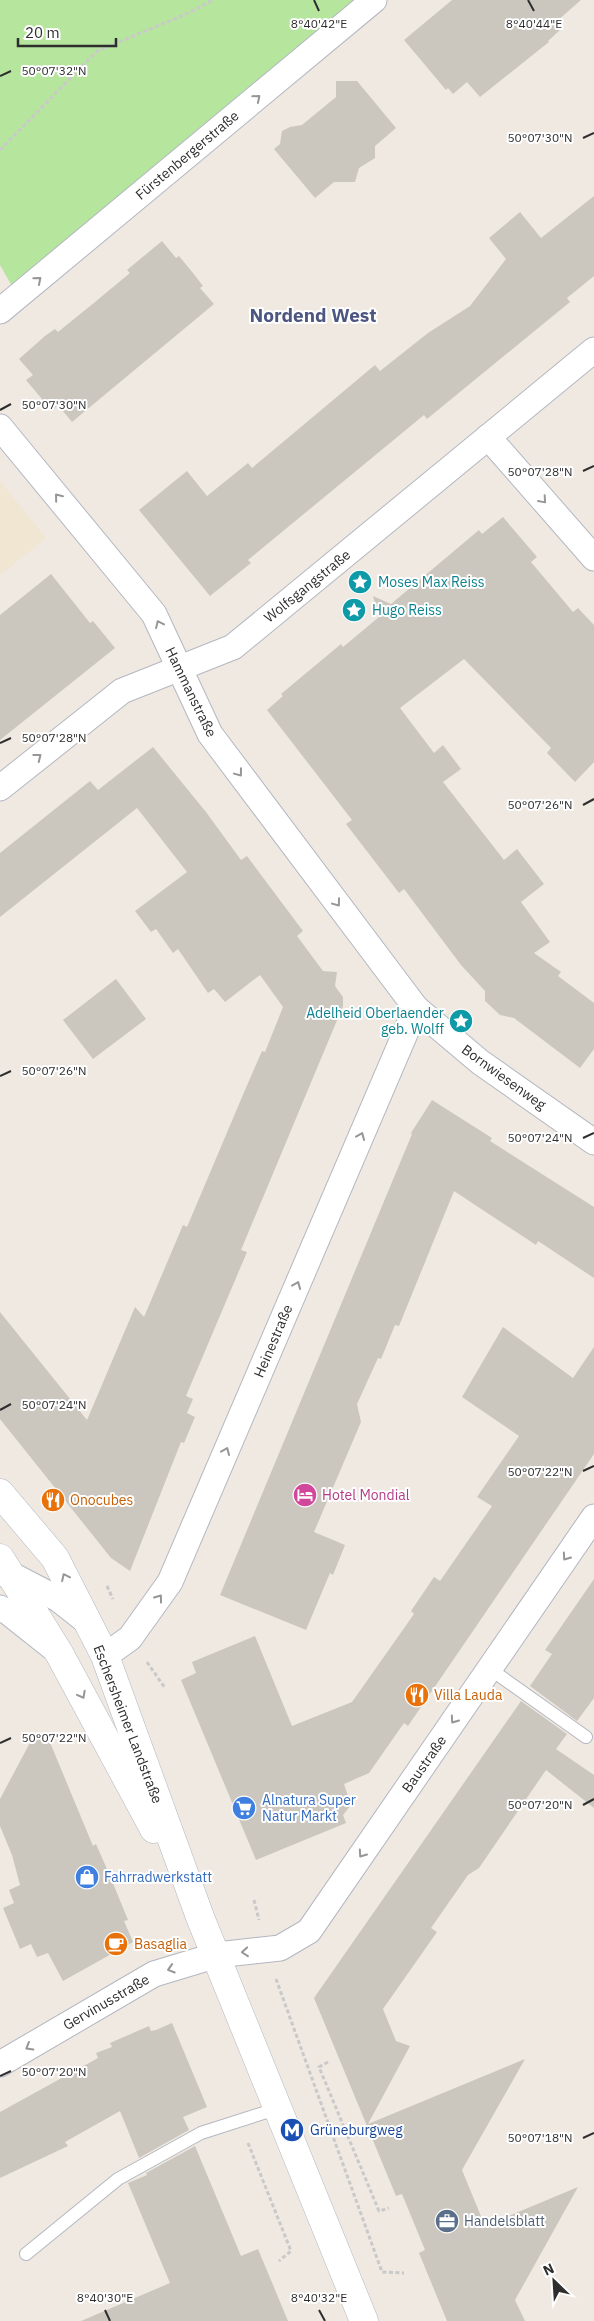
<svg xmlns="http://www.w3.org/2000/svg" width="594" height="2321" viewBox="0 0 594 2321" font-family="'IBM Plex Sans',sans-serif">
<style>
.education{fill:#f0e6d1}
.green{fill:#b6e59e}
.building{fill:#cbc7bf}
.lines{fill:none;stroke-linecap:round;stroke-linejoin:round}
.lane-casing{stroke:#b4b7c1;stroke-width:14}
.street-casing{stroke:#b4b7c1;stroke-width:27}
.secondary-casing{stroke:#b4b7c1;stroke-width:29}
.path{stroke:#c9c9c9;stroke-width:3;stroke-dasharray:4 2.5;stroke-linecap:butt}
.lane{stroke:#fff;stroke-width:12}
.street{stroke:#fff;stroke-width:25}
.secondary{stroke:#fff;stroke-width:28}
.oneway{stroke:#969696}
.ticks{fill:none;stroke:#2e2e2e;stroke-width:2}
.labels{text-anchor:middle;stroke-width:4;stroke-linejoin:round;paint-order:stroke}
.street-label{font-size:14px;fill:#2e2e2e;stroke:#fff}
.culture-label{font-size:14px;fill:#0d838f;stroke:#fff;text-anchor:start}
.hotel-label{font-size:14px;fill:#b23c85;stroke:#fff;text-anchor:start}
.food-label{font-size:14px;fill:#c56008;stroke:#fff;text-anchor:start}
.shop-label{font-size:14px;fill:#366cbe;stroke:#fff;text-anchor:start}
.transit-label{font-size:14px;fill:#164399;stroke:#fff;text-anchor:start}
.service-label{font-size:14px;fill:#4e5e75;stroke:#fff;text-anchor:start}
.district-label{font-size:19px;font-weight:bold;fill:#4d5680;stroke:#fff}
.ticks-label{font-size:12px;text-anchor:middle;fill:#2e2e2e;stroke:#fff;stroke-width:4;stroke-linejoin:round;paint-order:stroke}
</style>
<rect width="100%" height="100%" fill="#efe9e1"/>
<polygon class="education" points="0,481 46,538 0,575"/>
<polygon class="green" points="0,0 356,0 12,286 0,265"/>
<g class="building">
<polygon points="452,0 581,0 556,22 561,29 548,41 549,42 480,97 467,82 453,94 448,88 446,90 404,40"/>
<polygon points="336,81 357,81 396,128 375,146 375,158 359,168 355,182 334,182 315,198 274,149 280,144 282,131 290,127 302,125 336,97"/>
<polygon points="594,196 594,276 567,298 570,302 427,419 424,415 248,560 251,563 210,596 139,510 187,471 207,496 248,463 252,468 375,365 380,371 428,333 470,306 506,259 489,238 520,212 541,238"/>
<polygon points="162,241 176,258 179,256 193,273 203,286 200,288 214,304 72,422 58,405 52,411 26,380 33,375 19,359 45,336 55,329 58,332 95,302 130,273 127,270"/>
<polygon points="503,517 537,557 531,562 573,612 578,608 594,625 594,762 575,782 547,753 551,748 464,659 400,708 434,753 443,745 461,769 443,782 504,860 517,849 544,884 521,902 550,942 534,953 561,972 558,976 594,1003 594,1049 580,1068 514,1018 500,1015 485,1001 485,991 461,965 404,889 399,893 346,824 352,820 267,710 283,696 281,694 341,644 343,647 379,617 373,596 391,604 479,530 482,534"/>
<polygon points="51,574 90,623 93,621 115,648 0,740 0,615"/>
<polygon points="153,747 206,812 241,860 247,856 303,931 297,936 323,971 337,972 335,986 343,997 343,1006 241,1250 247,1252 186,1396 193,1399 187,1413 195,1417 184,1443 181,1442 130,1571 111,1558 0,1419 0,1312 87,1420 135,1307 144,1317 183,1225 187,1227 245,1090 262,1051 265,1052 283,1007 260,975 225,1002 214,989 208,993 178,949 173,953 156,929 151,932 135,911 187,872 137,808 0,917 0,853 90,781 98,790"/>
<polygon points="116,979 146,1019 93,1059 63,1020"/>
<polygon points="432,1100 492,1138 490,1141 594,1207 594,1278 538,1241 536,1245 454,1191 399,1326 395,1325 381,1359 378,1358 357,1404 361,1422 314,1532 345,1545 333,1575 330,1573 306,1630 220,1595 412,1134 411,1133"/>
<polygon points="503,1327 573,1378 594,1347 594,1454 408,1726 404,1723 369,1773 344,1784 351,1805 343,1815 346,1823 256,1860 181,1680 196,1673 192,1662 255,1636 292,1726 352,1702 414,1614 411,1611 434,1577 440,1581 492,1506 477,1497 519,1436 462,1397"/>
<polygon points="594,1579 594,1698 577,1721 530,1686 552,1654 545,1650"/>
<polygon points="521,1701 567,1734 556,1749 594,1775 594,1808 546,1770 479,1868 468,1875 431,1928 437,1932 383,2009 396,2041 410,2046 368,2124 525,2059 462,2170 485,2226 578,2187 515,2300 525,2321 447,2321 419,2253 425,2250 402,2194 396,2196 314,1998"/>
<polygon points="33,1737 49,1740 93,1846 96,1844 110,1876 128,1920 124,1921 133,1942 63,1981 48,1953 37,1957 31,1944 20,1949 3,1908 14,1903 9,1890 20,1885 12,1855 0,1826 0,1799"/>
<polygon points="172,2023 207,2107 183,2117 189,2130 139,2158 120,2111 65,2142 68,2146 0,2178 0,2112 98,2058 96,2053 112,2047 110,2043 149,2026 151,2031 156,2030"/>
<polygon points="195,2146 241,2256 258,2249 288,2321 81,2321 170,2283 128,2183 147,2175 146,2173"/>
</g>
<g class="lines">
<g class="lane-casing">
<g id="lane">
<polyline points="490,1669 586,1737"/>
<polyline points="26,2254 118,2179 201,2133 279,2108"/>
</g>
</g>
<g class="street-casing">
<g id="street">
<polyline points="0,311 374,0"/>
<polyline points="0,427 154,614 210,734 416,1008 480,1062 594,1142"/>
<polyline points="488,437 594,558"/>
<polyline points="0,788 122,691 233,647 594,350"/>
<polyline points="2,1574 10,1574 58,1599 86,1621"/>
<polyline points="0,1608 8,1612 52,1647"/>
<polyline points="105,1656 130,1638 170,1582 416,1008"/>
<polyline points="0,2064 154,1974 217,1955 280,1948 309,1931 594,1517"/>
</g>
</g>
<g class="secondary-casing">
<g id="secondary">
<polyline points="0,1493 55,1558 105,1656 200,1917 364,2321"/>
<polyline points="0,1558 59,1653 154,1829"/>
</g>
</g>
<g class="path">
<polyline points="0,150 97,51 186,14 213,0"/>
<polyline points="107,1586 113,1599"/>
<polyline points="147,1662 165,1688"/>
<polyline points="254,1900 259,1920"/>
<polyline points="276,1979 382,2272 404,2273"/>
<polyline points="328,2062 319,2067 379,2211 389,2208"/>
<polyline points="248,2143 291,2251 279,2261"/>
</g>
<use href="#lane" class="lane"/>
<use href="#street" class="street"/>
<use href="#secondary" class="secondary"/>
</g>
<defs><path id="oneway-chevron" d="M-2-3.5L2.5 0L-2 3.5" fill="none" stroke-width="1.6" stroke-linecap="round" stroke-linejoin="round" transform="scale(1.25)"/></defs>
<g class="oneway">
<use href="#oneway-chevron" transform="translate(257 98) rotate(-40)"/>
<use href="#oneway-chevron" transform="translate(38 280) rotate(-40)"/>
<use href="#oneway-chevron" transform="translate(58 497) rotate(-129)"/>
<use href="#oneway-chevron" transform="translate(543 500) rotate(49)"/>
<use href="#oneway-chevron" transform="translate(159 624) rotate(-115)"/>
<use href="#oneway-chevron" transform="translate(38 757) rotate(-38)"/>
<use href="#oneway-chevron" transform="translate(239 773) rotate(53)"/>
<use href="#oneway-chevron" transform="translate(337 903) rotate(53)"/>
<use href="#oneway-chevron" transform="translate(361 1136) rotate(-67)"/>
<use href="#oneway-chevron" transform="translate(297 1285) rotate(-67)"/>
<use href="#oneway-chevron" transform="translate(226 1451) rotate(-67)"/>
<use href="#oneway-chevron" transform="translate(566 1557) rotate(125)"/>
<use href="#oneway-chevron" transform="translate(65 1577) rotate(-116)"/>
<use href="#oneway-chevron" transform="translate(159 1598) rotate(-54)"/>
<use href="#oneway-chevron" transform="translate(82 1695) rotate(62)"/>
<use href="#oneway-chevron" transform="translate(454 1720) rotate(125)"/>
<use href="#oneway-chevron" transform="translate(362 1854) rotate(125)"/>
<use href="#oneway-chevron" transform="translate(245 1952) rotate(175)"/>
<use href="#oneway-chevron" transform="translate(171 1969) rotate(163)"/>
<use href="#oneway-chevron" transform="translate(29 2047) rotate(150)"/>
</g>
<path class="ticks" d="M314,0L319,11M528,0L534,11M0,76L11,71M583,138L594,133M0,410L11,404M583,471L594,466M0,743L11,738M583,805L594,799M0,1076L11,1071M583,1138L594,1133M0,1410L11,1404M583,1471L594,1466M0,1743L11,1738M583,1805L594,1799M0,2076L11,2071M583,2138L594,2133M105,2310L110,2321M319,2310L325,2321"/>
<defs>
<g id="sight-disc" transform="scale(1.25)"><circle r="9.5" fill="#0f9aa8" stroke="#fff"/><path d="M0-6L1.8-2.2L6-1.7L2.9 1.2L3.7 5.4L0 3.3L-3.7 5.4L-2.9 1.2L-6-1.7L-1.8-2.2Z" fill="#fff"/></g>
<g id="hotel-disc" transform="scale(1.25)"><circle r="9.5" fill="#d1479c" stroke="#fff"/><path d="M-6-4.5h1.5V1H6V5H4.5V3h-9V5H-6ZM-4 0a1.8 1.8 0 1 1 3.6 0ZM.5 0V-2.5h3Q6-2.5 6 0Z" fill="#fff"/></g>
<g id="restaurant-disc" transform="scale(1.25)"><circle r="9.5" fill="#e8710a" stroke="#fff"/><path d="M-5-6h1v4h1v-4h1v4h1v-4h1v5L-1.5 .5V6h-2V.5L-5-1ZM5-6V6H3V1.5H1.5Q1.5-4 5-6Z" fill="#fff"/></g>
<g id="supermarket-disc" transform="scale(1.25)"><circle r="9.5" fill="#3f7fe0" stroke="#fff"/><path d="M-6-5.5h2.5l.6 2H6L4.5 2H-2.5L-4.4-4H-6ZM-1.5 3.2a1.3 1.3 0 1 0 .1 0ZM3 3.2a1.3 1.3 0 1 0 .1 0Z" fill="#fff"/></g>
<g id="shop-disc" transform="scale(1.25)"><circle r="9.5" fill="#3f7fe0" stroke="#fff"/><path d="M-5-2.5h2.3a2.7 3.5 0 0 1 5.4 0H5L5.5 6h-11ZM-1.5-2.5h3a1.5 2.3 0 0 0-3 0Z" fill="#fff"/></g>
<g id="cafe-disc" transform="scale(1.25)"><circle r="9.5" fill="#e8710a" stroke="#fff"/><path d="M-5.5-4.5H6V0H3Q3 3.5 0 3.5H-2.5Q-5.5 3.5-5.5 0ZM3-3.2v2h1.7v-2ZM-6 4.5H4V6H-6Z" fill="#fff"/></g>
<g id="metro-disc" transform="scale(1.25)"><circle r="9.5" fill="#1a4fb4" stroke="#fff"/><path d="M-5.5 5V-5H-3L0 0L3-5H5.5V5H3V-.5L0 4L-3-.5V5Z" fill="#fff"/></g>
<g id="office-disc" transform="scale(1.25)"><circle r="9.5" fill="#5c6f8a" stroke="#fff"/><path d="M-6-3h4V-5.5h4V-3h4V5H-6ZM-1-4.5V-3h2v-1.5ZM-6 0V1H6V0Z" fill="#fff"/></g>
</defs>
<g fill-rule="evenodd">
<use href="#sight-disc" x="360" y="582"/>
<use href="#sight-disc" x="354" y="610"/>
<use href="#sight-disc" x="461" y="1021"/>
<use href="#hotel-disc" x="305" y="1495"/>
<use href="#restaurant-disc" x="53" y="1500"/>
<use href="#restaurant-disc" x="417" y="1695"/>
<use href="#supermarket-disc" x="244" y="1808"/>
<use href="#shop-disc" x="87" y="1877"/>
<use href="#cafe-disc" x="116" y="1944"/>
<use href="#metro-disc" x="292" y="2130"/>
<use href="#office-disc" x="447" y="2221"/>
</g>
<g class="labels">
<g class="street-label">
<text transform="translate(187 155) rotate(-40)" y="5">Fürstenbergerstraße</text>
<text transform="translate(307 586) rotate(-39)" y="5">Wolfsgangstraße</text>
<text transform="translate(191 692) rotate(64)" y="5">Hammanstraße</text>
<text transform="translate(504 1077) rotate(36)" y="5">Bornwiesenweg</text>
<text transform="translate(273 1341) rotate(-67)" y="5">Heinestraße</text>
<text transform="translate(128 1724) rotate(69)" y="5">Eschersheimer Landstraße</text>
<text transform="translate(424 1764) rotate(-55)" y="5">Baustraße</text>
<text transform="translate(106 2002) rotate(-30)" y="5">Gervinusstraße</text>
</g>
<g class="culture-label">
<text x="378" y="587">Moses Max Reiss</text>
<text x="372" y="615">Hugo Reiss</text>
<text x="444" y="1018" text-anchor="end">Adelheid Oberlaender<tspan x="444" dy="16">geb. Wolff</tspan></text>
</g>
<g class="hotel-label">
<text x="322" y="1500">Hotel Mondial</text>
</g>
<g class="food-label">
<text x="70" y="1505">Onocubes</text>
<text x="434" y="1700">Villa Lauda</text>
<text x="134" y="1949">Basaglia</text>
</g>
<g class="shop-label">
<text x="262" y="1805">Alnatura Super<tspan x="262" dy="16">Natur Markt</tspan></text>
<text x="104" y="1882">Fahrradwerkstatt</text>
</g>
<g class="transit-label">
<text x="310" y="2135">Grüneburgweg</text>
</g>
<g class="service-label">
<text x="464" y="2226">Handelsblatt</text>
</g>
<g class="district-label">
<text x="313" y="322">Nordend West</text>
</g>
</g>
<g class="ticks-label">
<text x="534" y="28">8°40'44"E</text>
<text x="319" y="28">8°40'42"E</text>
<text x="54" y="75">50°07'32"N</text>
<text x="540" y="142">50°07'30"N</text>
<text x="54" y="409">50°07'30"N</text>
<text x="540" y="476">50°07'28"N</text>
<text x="54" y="742">50°07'28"N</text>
<text x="540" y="809">50°07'26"N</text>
<text x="54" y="1075">50°07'26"N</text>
<text x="540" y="1142">50°07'24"N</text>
<text x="54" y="1409">50°07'24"N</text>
<text x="540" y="1476">50°07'22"N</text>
<text x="54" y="1742">50°07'22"N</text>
<text x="540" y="1809">50°07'20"N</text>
<text x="54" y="2076">50°07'20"N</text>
<text x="540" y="2142">50°07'18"N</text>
<text x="105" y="2302">8°40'30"E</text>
<text x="319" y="2302">8°40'32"E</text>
</g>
<g transform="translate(554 2281) rotate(335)" stroke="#ffffff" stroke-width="4" paint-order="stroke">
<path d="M0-4L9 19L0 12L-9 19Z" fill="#2e2e2e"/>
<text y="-8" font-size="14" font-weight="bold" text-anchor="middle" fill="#2e2e2e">N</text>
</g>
<path d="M18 38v8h98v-8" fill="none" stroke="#2e2e2e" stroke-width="2.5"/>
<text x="25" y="38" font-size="15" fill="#2e2e2e" stroke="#ffffff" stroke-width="4" paint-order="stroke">20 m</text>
</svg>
